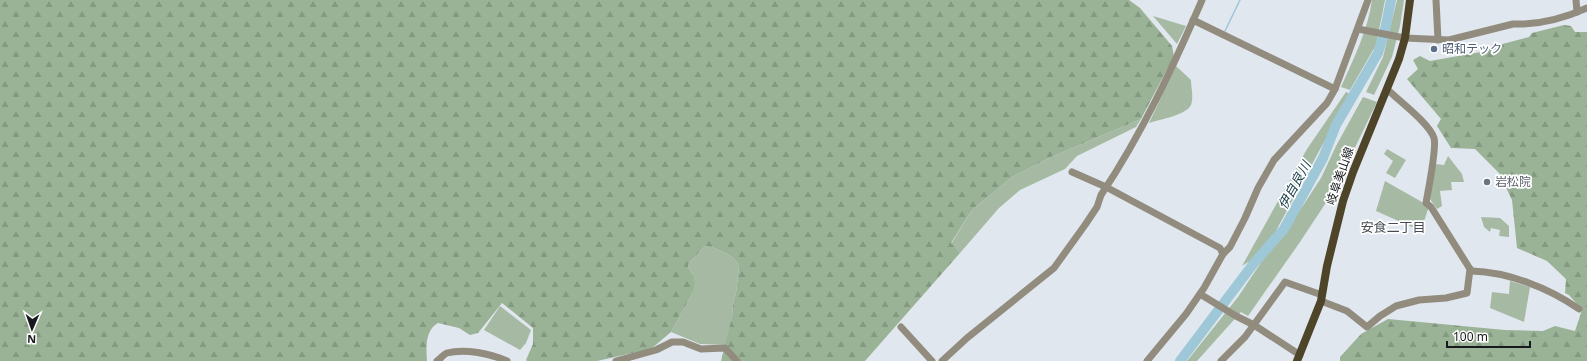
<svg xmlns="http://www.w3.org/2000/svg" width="1587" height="361" viewBox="0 0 1587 361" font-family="'Noto Sans','Noto Sans JP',sans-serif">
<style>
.green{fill:#a6baa3}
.forest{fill:url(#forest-firs)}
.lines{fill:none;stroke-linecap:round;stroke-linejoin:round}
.stream{stroke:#9ec7d7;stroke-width:1.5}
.river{stroke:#9ec7d7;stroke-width:10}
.minor{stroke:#918c7e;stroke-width:7}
.major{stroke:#4d442a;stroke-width:8}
.service-dot{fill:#5c6f8a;stroke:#fff;stroke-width:1.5}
.worship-dot{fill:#6b7280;stroke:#fff;stroke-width:1.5}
.labels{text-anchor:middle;stroke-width:3.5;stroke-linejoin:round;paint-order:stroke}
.service-label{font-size:12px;fill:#4e5e75;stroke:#fff;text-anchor:start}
.street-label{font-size:12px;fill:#171a1c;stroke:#fff}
.worship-label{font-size:12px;fill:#5b616d;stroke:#fff;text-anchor:start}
.water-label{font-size:13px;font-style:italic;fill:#133845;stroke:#fff}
.neighbourhood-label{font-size:13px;fill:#474c53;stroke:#fff}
</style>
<defs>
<pattern id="forest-firs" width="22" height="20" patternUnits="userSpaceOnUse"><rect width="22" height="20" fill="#9ab396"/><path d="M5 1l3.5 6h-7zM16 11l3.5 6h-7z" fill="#849981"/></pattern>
</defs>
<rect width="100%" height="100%" fill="#e1e7ef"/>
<g class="green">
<path d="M1372,0H1385L1376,45L1350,90L1341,87C1353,60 1368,30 1372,0Z"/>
<polygon points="1397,0 1404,0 1400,26 1392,57 1374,95 1366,92 1383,57"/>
<polygon points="1153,16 1186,26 1177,44"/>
<path d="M1176,66L1191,80C1191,88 1194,97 1191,105C1187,115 1158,120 1149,123Z"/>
<polygon points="1346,92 1350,94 1271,240 1253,259 1242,266 1307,149"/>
<polygon points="1363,97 1377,102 1335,189 1300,242 1248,316 1241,312 1197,361 1187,361 1238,297 1262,261 1304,204 1321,178 1336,146"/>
<polygon points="1141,119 1136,127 1077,156 1065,169 1020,190 999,208 960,253 951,244 972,210 1012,177 1051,157"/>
<polygon points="1387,149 1406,160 1395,178 1386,173 1393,161 1384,154"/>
<polygon points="1448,156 1462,174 1464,182 1451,182 1452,190 1440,191 1442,206 1437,209 1430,199 1435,164 1444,165"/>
<polygon points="1385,181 1429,206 1421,231 1376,211"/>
<polygon points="1481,217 1500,218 1509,226 1509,237 1499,236 1500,230 1491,228 1490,232 1484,227"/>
<path d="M705,246H709C720,251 736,255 739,267L736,293L733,304L732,317L726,345L700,344L671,332L693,292V275L688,267L689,263Z"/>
<polygon points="1510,281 1530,287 1524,322 1490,308 1492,292 1509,294"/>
<polygon points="500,306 531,330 526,343 520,350 484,330"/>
</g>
<g class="forest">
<path d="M0,0H1129L1140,8L1172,46L1174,56L1141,119L1051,157L1012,177L972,210L951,243L960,253L865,361H721L732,317L733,304L736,293L739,267C736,255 720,251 709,246H705L689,263L688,267L693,275L695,284L693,292L671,332L651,349L597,361H527L526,360L533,344V328L502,303L478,333L470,335L459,328L438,323C425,330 426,348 427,361H0Z"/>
<polygon points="1564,25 1571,26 1575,32 1587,32 1587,361 1340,361 1340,357 1361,334 1388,319 1505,330 1543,331 1555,326 1575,331 1582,310 1569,295 1565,293 1566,279 1547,261 1517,248 1512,200 1499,173 1475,149 1451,148 1437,126 1441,119 1407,79 1418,69 1413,60 1420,56 1430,61 1481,52 1495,46 1529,37 1532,33"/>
</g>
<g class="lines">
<polyline class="stream" points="1225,31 1240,0"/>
<polyline class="river" points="1180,361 1254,263 1284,229 1323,158 1336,125 1378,53 1385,30 1391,0"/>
<g class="minor">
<polyline points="1436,0 1438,40"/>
<polyline points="1576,0 1577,12"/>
<polyline points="1193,20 1335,89"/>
<path d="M1358,29L1405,38L1449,40L1513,24C1538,25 1565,18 1587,8"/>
<path d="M1387,89C1399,101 1429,123 1434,138C1437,148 1428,191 1426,203L1431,207L1470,269L1472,271C1508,272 1549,288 1579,309"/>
<polyline points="1072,172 1106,187 1220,248 1223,254"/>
<polyline points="1200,294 1236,316 1254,325 1300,355"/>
<polyline points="1321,301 1347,311 1367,327 1380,316 1396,306 1419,300 1446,298 1467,293 1470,269"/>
<polyline points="901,327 932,361"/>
<path d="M437,361C440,359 444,354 447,353C465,348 491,354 507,361"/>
<polyline points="616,361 656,350 672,342 683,342 701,349 725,348 737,361"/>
<path d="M942,361L967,338L1054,268L1085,225L1097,207L1101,195C1142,134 1173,67 1202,0"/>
<polyline points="1147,361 1186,314 1204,288 1223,254 1230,247 1245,218 1258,188 1274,160 1327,103 1335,89 1368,0"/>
<polyline points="1221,361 1245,337 1285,282 1322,295"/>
</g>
<polyline class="major" points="1297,361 1321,301 1327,266 1343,201 1353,172 1399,59 1405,38 1410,0"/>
</g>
<circle class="service-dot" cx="1434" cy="49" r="4"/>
<circle class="worship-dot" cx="1487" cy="182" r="4"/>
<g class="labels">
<g class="service-label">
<text x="1442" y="53">昭和テック</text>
</g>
<g class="street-label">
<text transform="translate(1340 176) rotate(-71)" y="4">岐阜美山線</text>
</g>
<g class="worship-label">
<text x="1495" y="186">岩松院</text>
</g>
<g class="water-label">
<text transform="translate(1294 185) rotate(-61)" y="5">伊自良川</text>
</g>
<g class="neighbourhood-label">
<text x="1393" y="232">安食二丁目</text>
</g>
</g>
<g transform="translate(32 329) rotate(182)" stroke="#ffffff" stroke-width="3" paint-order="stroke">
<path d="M0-3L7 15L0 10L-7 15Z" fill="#171a1c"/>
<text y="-6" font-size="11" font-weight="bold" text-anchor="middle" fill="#171a1c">N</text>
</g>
<path d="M1447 341v6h83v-6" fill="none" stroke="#171a1c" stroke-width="2"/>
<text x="1453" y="341" font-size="12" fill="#171a1c" stroke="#ffffff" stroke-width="3" paint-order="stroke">100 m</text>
</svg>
